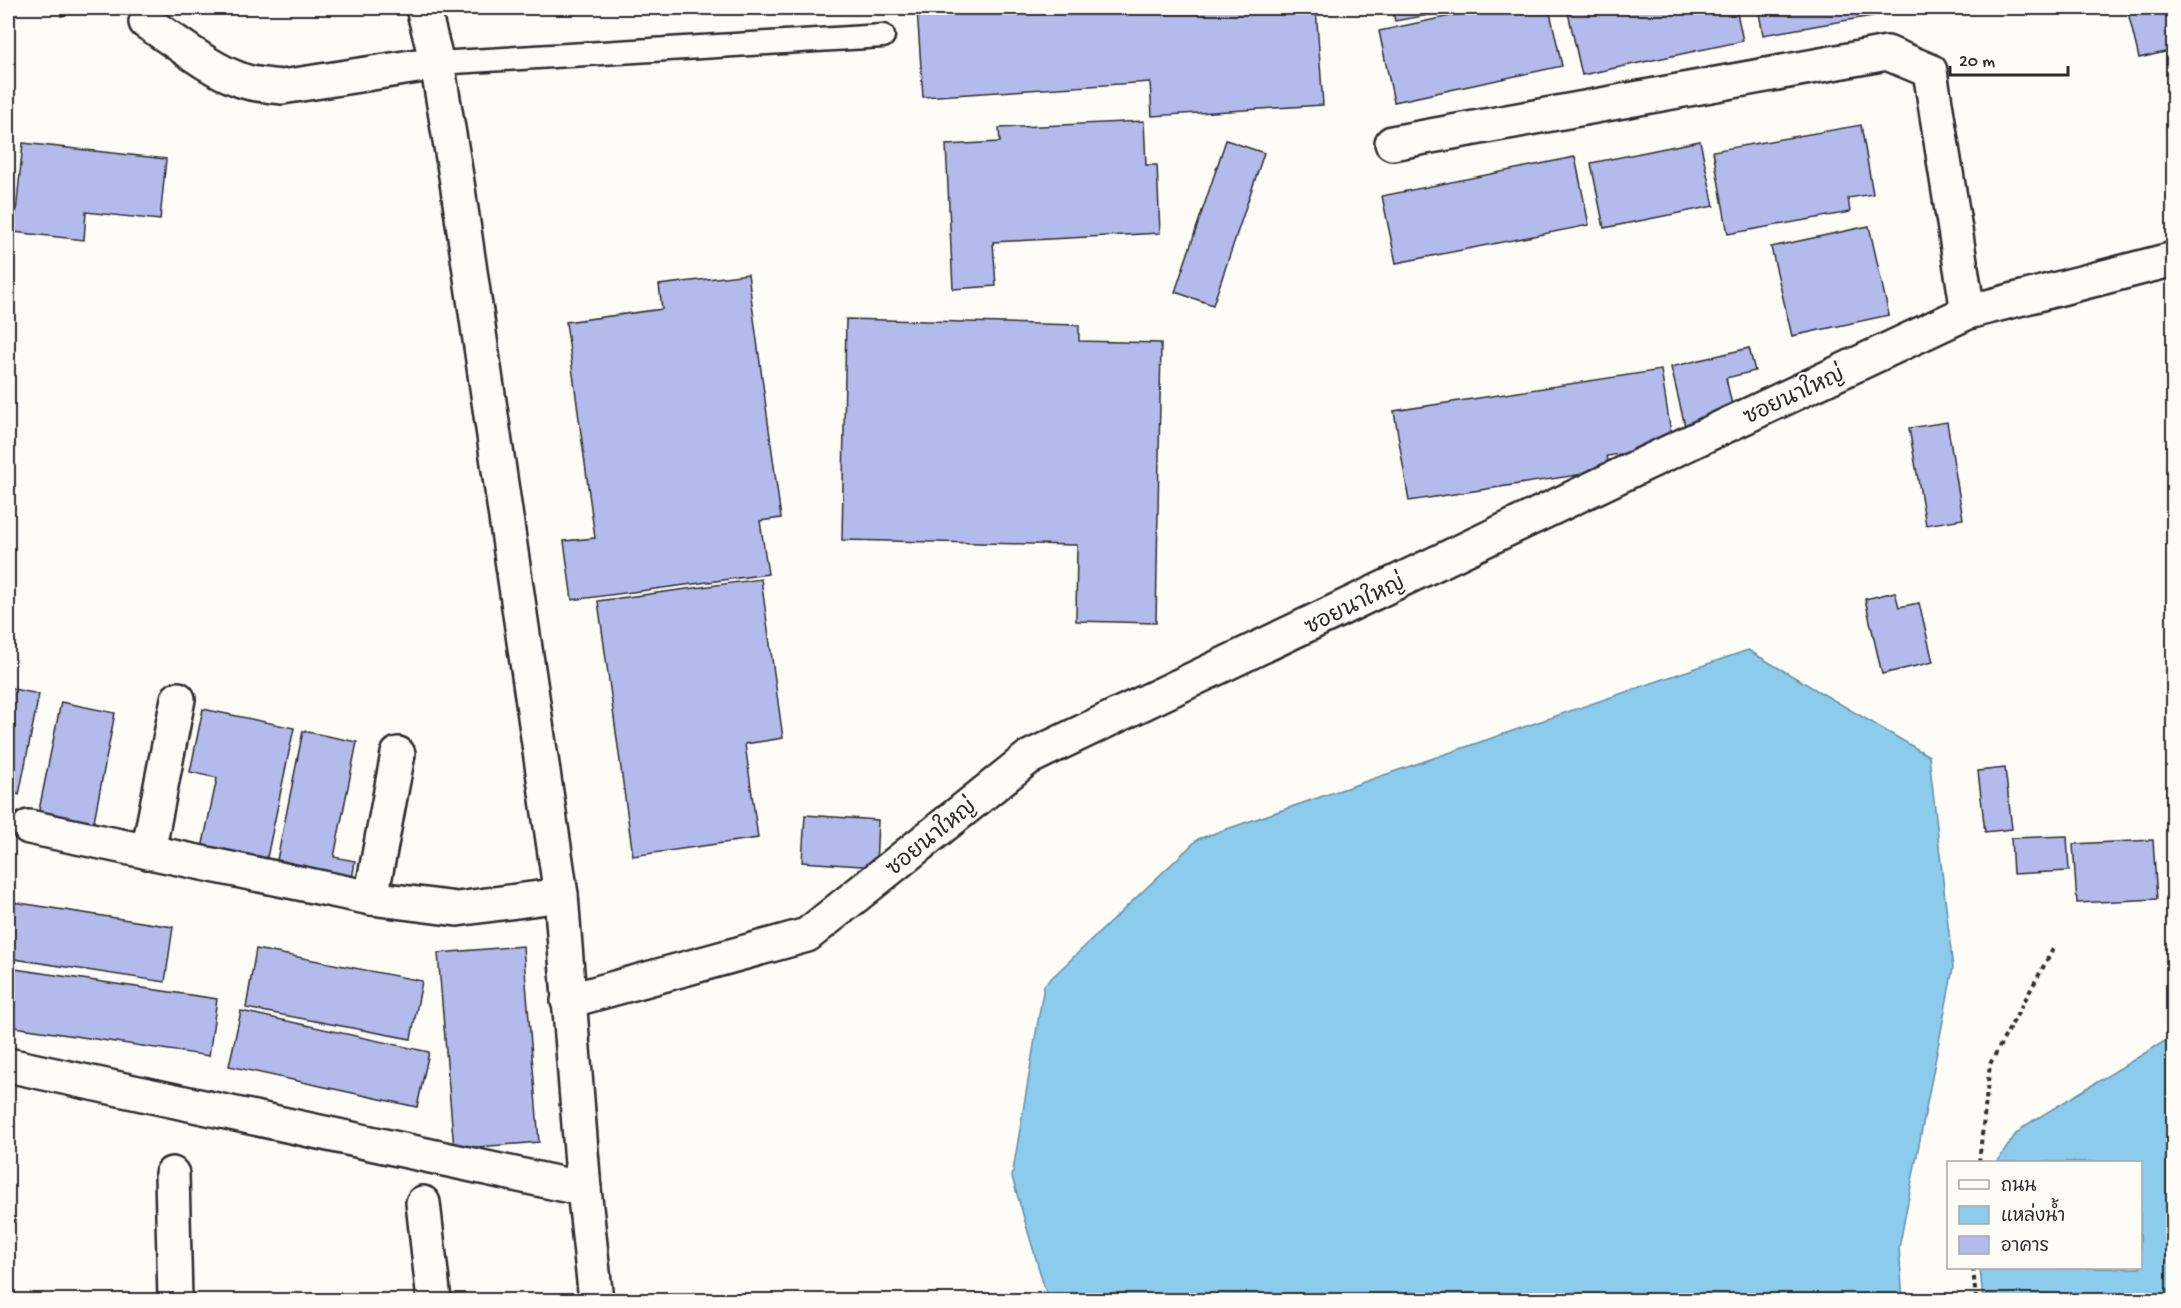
<svg xmlns="http://www.w3.org/2000/svg" width="2181" height="1308" viewBox="0 0 2181 1308" font-family="'Gochi Hand','Playpen Sans Thai',sans-serif">
<style>
.water{fill:#8bccec;stroke:#658c9f;stroke-width:1.5}
.building{fill:#b3bbec;stroke:#2b2b2b;stroke-width:1.5}
.lines{fill:none;stroke-linecap:round;stroke-linejoin:round}
.service-casing{stroke:#2b2b2b;stroke-width:27}
.minor-casing{stroke:#2b2b2b;stroke-width:38}
.path{stroke:#2b2b2b;stroke-width:4;stroke-dasharray:4.5 4.5;stroke-linecap:butt}
.service{stroke:#fdfcf7;stroke-width:22}
.minor{stroke:#fdfcf7;stroke-width:33}
.labels{text-anchor:middle;stroke-width:4.5;stroke-linejoin:round;paint-order:stroke}
.street-label{font-size:22px;fill:#2b2b2b;stroke:#fdfcf7}
</style>
<rect width="100%" height="100%" fill="#fdfcf7"/>
<filter id="ink" filterUnits="userSpaceOnUse"><feTurbulence type="fractalNoise" baseFrequency=".0167" numOctaves="2"/><feDisplacementMap in="SourceGraphic" scale="12" xChannelSelector="R" yChannelSelector="G"/><feConvolveMatrix kernelMatrix="1 2 1 2 8 2 1 2 1" color-interpolation-filters="sRGB"/></filter>
<g filter="url(#ink)">
<g class="water">
<polygon points="1748,650 1929,756 1953,969 1899,1248 1903,1300 1048,1300 1012,1177 1044,985 1198,839"/>
<polygon points="2173,1036 2173,1300 1983,1300 1980,1268 2140,1268 2140,1162 1997,1162 2015,1135 2026,1125"/>
</g>
<g class="building">
<polygon points="59,8 92,8 61,16"/>
<polygon points="917,8 1316,8 1323,105 1152,116 1150,82 923,97"/>
<polygon points="1392,8 1469,8 1395,21"/>
<polygon points="1488,8 1549,8 1562,66 1394,102 1379,31"/>
<polygon points="1567,8 1736,8 1743,41 1582,75"/>
<polygon points="1758,8 1918,8 1763,35"/>
<polygon points="2127,8 2174,8 2174,50 2139,58"/>
<polygon points="1144,121 1146,165 1157,165 1160,233 993,242 996,286 953,289 946,145 1000,142 999,128"/>
<polygon points="1861,125 1873,194 1848,198 1850,212 1728,234 1713,151"/>
<polygon points="1226,140 1264,153 1213,305 1175,292"/>
<polygon points="1700,141 1714,206 1604,228 1591,163"/>
<polygon points="23,143 166,159 160,220 86,212 84,240 14,232"/>
<polygon points="1575,157 1589,225 1396,263 1382,196"/>
<polygon points="1869,226 1889,315 1792,336 1771,247"/>
<polygon points="748,274 781,518 760,521 768,574 572,600 564,541 595,538 566,322 662,309 659,285"/>
<polygon points="846,319 1079,325 1079,341 1161,343 1156,623 1076,621 1077,545 842,540"/>
<polygon points="1749,348 1755,371 1726,378 1734,414 1685,426 1671,367"/>
<polygon points="1661,370 1673,446 1607,456 1610,470 1409,501 1394,411"/>
<polygon points="1947,422 1963,519 1926,525 1909,428"/>
<polygon points="761,579 783,738 745,744 758,838 633,856 598,601"/>
<polygon points="1895,592 1899,607 1919,603 1933,662 1882,674 1865,599"/>
<polygon points="8,688 39,694 19,795 15,793 8,832"/>
<polygon points="61,702 115,713 93,826 38,815"/>
<polygon points="203,709 294,728 265,867 201,853 217,778 190,772"/>
<polygon points="303,731 357,742 334,857 355,861 351,885 275,870"/>
<polygon points="2005,768 2012,829 1985,832 1978,771"/>
<polygon points="805,815 878,820 876,867 802,862"/>
<polygon points="2067,836 2069,871 2013,874 2011,838"/>
<polygon points="2153,840 2157,899 2077,903 2073,844"/>
<polygon points="13,902 173,927 165,982 8,958 8,933"/>
<polygon points="523,946 539,1142 454,1149 438,953"/>
<polygon points="256,949 422,981 411,1039 246,1008"/>
<polygon points="8,968 217,999 209,1056 8,1026"/>
<polygon points="241,1011 429,1052 417,1107 229,1066"/>
</g>
<g class="lines">
<g class="service-casing">
<polyline id="service" points="437,63 883,36"/>
</g>
<g class="minor-casing">
<g id="minor">
<polyline points="423,8 437,63 457,182 561,895 584,1189 596,1300"/>
<path d="M146,22C176,41 207,68 241,80C253,85 269,85 282,87L437,63"/>
<polyline points="1392,143 1887,53 1930,71 1968,312"/>
<polyline points="29,827 371,898 457,909 561,895"/>
<polyline points="148,852 178,699"/>
<polyline points="371,898 398,754"/>
<polyline points="568,1001 807,935 1028,758 1644,464 1968,312 2174,259"/>
<polyline points="8,1065 584,1189"/>
<polyline points="172,1174 175,1300"/>
<polyline points="423,1203 434,1300"/>
</g>
</g>
<g class="path">
<polyline points="1979,1162 1990,1064 2053,949"/>
<polyline points="1973,1268 1976,1300"/>
</g>
<use href="#service" class="service"/>
<use href="#minor" class="minor"/>
</g>
</g>
<g class="labels">
<g class="street-label">
<text transform="translate(1793 394) rotate(-25)" y="8">ซอยนาใหญ่</text>
<text transform="translate(1354 603) rotate(-26)" y="8">ซอยนาใหญ่</text>
<text transform="translate(930 836) rotate(-39)" y="8">ซอยนาใหญ่</text>
</g>
</g>
<rect width="2181" height="1308" fill="none" stroke="#fdfcf7" stroke-width="30"/>
<rect x="15" y="15" width="2151" height="1278" fill="none" stroke="#2b2b2b" stroke-width="2" filter="url(#ink)"/>
<rect x="1947" y="1161" width="195" height="108" fill="#fdfcf7" stroke="#a9a8a5" stroke-width="1.5"/>
<rect x="1959" y="1180" width="30" height="9" fill="#fdfcf7" stroke="#a9a8a5" stroke-width="1.5"/>
<text x="2001" y="1191" font-size="18" fill="#2b2b2b">ถนน</text>
<rect x="1959" y="1206" width="30" height="18" fill="#8bccec" stroke="#a9a8a5" stroke-width="1.5"/>
<text x="2001" y="1221" font-size="18" fill="#2b2b2b">แหล่งน้ำ</text>
<rect x="1959" y="1236" width="30" height="18" fill="#b3bbec" stroke="#a9a8a5" stroke-width="1.5"/>
<text x="2001" y="1251" font-size="18" fill="#2b2b2b">อาคาร</text>
<path d="M1950 66v9h118v-9" fill="none" stroke="#2b2b2b" stroke-width="3"/>
<text x="1959" y="66" font-size="18" fill="#2b2b2b" stroke="#fdfcf7" stroke-width="4.5" paint-order="stroke">20 m</text>
</svg>
